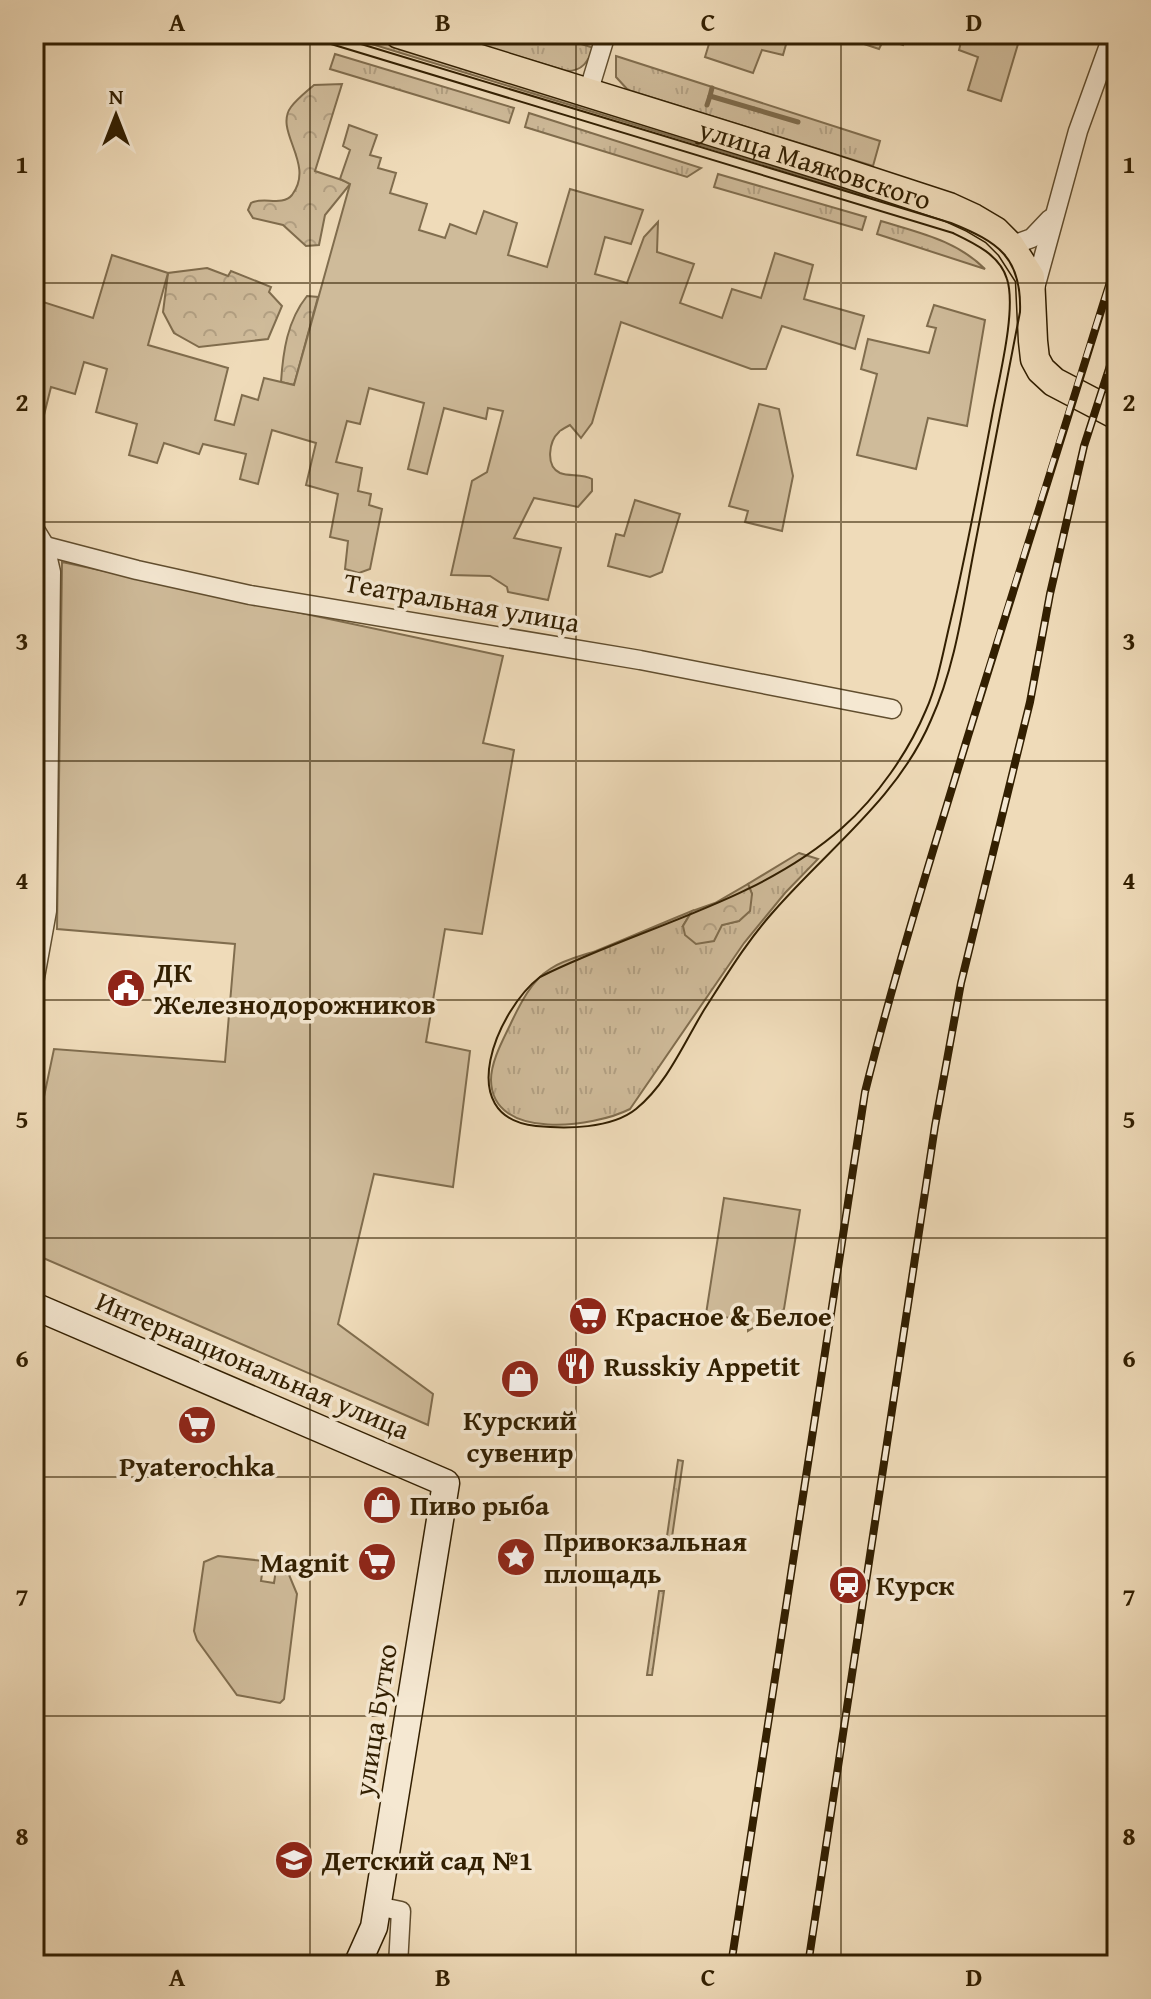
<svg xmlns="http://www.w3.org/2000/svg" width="1151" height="1999" viewBox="0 0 1151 1999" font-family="'Gentium Book Plus',serif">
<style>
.grass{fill:url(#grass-tufts);stroke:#806d4e;stroke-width:2}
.forest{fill:url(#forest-crowns);stroke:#806d4e;stroke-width:2}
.green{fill:#cfbb9a;stroke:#806d4e;stroke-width:2}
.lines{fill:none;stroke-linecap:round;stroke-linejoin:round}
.stream{stroke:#7d694a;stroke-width:5}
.street-casing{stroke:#614e2f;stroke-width:21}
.secondary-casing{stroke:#321f01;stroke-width:29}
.primary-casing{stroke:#321f01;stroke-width:31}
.street{stroke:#f5e8d2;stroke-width:18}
.secondary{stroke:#f5e8d2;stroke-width:26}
.primary{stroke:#efdbb9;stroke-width:28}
.tram{stroke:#321f01;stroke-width:2}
.rail-casing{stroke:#321f01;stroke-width:8}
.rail{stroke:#f5e8d2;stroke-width:5;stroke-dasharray:15;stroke-linecap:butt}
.grid{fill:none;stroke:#321f01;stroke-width:2;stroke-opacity:0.55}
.labels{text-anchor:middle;stroke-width:7;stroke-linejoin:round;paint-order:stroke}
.street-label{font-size:28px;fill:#321f01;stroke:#f5e8d2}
.poi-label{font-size:28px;font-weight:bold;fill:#321f01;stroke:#f5e8d2;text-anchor:start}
.neatline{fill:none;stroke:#321f01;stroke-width:3}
.grid-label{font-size:26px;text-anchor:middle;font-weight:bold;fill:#321f01}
</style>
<defs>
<pattern id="grass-tufts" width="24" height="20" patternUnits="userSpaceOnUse" patternTransform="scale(2)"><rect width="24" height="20" fill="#cfbb9a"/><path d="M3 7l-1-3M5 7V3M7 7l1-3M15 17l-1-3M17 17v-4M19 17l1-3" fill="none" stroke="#b2a083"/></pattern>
<pattern id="forest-crowns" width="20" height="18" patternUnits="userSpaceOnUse" patternTransform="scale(2)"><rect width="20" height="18" fill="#cfbb9a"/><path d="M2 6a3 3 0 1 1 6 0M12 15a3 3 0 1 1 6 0" fill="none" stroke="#b2a083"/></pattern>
</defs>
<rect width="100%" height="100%" fill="#efdbb9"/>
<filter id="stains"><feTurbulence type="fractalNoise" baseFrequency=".0025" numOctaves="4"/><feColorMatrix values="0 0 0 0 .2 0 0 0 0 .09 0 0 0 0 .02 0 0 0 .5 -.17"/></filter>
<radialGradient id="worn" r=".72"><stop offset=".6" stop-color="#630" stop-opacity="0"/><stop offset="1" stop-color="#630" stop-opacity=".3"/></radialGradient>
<g class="grass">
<polygon points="339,34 369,34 870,187 867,196"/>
<path d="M443,34H549L594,48C588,61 583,71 567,71Z"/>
<polygon points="335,54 514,108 509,123 330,69"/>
<polygon points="616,56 880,141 873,166 628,90 616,77"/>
<polygon points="529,113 701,168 687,177 525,127"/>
<polygon points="718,174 866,217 862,230 714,187"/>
<path d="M881,221C919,233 956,240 985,269L877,234Z"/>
<path d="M799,853L818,859L785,893L744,943L630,1109C595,1127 492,1142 491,1080C491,1061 503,1040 511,1023C520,1004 532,980 550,969C563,960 581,956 596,951C628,938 660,924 692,911L683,926L722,925L739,921L752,894L748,884Z"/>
<polygon points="678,1460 683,1461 671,1544 666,1543"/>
<polygon points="659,1591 664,1591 652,1675 647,1675"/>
</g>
<g class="forest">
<path d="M342,84L315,171L351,183L325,215L319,245L306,246L283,225L253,218L248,210L251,203C263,196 282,207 292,195C316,164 273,131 291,107C297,99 306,92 314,85Z"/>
<polygon points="207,268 228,276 231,271 271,287 269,292 282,306 268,339 199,347 174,333 163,312 168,273"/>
<path d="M307,296L318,297L294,385L281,382C283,352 287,321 307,296Z"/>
<polygon points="748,884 752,894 750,911 739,921 722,925 714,941 696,944 685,935 683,926 692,911 715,903"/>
</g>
<g class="green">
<polygon points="712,34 789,34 783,55 762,50 753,73 705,57"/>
<polygon points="834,34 906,34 903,45 884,39 879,49"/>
<polygon points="947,34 1021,34 1001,101 968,90 978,57 959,50 961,42 946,37"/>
<path d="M349,125L377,135L370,155L381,158L378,168L396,173L390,193L427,204L419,230L445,238L450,224L476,234L484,211L517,223L508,255L547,267L570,189L643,210L631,244L605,237L595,274L627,283L644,237L658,222L657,252L694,264L680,303L722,318L732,289L761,298L775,253L813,265L804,299L864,316L855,349L782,326L766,369H751L621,322L592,423L581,438L570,425C570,425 559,431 559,432C549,441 545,466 560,473C570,477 582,473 592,479V491L578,507L534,498L514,538L561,548L548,600L508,592L507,587L490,576L451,575L472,481L487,472L503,411L488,408L486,419L444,408L427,474L408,469L424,403L369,388L360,424L347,421L336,462L362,468L358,491L371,494L369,505L382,509L370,569L359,573L345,569L348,541L330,537L338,494L306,485L316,443L272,430L258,484L240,479L246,454L203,444L199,454L164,443L157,463L129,455L137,424L96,412L107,369L84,362L75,394L51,387L43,419L34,417V299L93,318L112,255L168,273L148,345L228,368L215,420L234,425L242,395L258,400L264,378L294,385L350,184L340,179L350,150L343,146Z"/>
<polygon points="934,305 985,320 967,426 928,418 916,469 857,455 877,374 861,369 868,339 929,353 936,328 927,326"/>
<polygon points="759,404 779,409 793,476 782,531 745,522 748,511 729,506"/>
<polygon points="635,500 680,514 662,572 650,577 608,566 616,534 624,536"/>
<polygon points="62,562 503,656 483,743 514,750 482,934 445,929 426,1042 470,1051 453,1187 374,1174 338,1324 433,1394 428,1425 34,1254 34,1144 54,1049 225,1062 235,944 57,929"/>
<polygon points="724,1198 800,1210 784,1309 748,1331 748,1321 706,1314"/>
<polygon points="218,1556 264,1561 261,1581 274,1583 277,1563 287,1570 297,1594 284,1699 280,1703 237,1695 197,1640 194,1631 204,1562"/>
</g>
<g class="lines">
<g class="stream">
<polyline points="712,88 710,96 798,122"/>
<polyline points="707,105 710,96"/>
</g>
<g class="street-casing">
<g id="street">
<polyline points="588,93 606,34"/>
<polyline points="1010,246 1032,238 1050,219"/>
<polyline points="1035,288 1078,131 1113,34"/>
<polyline points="34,528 45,546 51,572 47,911 34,983"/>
<polyline points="45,546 137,570 250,595 640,660 892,709"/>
<polyline points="377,1906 401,1911 398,1965"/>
</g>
</g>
<g class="secondary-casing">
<polyline id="secondary" points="34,1306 446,1483 374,1927 357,1965"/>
</g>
<g class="primary-casing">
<g id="primary">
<path id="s1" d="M399,34L830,168L949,207L973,218L995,231L1010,246L1030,277L1033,341L1035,359L1041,370L1054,382L1117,415"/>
</g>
</g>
<use href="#street" class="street"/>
<use href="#secondary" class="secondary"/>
<use href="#primary" class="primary"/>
<path class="tram" d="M298,34L953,233C974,243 1000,255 1007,279C1017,310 998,382 992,416C979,485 966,555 950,623C943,652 938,683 926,710C908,753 877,797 842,828C757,903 640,927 540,977C498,1009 451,1117 536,1126C566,1129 611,1129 636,1109C667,1084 684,1043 704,1010C726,976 747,941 774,911C828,849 898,798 931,720C955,667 963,607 974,550C990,471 1004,391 1020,312C1022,257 998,242 951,223L328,34"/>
<g class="rail-casing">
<g id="rail">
<path d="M731,1965L865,1092C895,972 932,854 968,736C1017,577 1066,418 1117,260"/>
<polyline points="808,1965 935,1126 961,983 1030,702 1050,594 1084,446 1117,344"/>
</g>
</g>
<use href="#rail" class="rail"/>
</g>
<path class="grid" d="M310,34V1965M576,34V1965M841,34V1965M34,283H1117M34,522H1117M34,761H1117M34,1000H1117M34,1238H1117M34,1477H1117M34,1716H1117"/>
<defs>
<g id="civic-disc" transform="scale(2)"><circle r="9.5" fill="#8f2418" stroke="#f5e8d2"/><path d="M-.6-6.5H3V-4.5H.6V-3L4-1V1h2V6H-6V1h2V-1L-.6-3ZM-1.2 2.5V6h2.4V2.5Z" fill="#fff"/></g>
<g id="supermarket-disc" transform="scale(2)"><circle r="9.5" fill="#8f2418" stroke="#f5e8d2"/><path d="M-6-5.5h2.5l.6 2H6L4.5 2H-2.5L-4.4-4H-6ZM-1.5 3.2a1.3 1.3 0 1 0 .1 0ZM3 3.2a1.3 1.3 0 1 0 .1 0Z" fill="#fff"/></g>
<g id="restaurant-disc" transform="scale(2)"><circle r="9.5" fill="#8f2418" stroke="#f5e8d2"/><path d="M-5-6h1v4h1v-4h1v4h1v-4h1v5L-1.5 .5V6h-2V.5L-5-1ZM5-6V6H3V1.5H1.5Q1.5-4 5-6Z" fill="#fff"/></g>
<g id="shop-disc" transform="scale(2)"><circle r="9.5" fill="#8f2418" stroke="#f5e8d2"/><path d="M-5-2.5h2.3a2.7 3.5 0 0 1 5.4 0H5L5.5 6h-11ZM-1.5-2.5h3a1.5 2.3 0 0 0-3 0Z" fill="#fff"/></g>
<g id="sight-disc" transform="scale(2)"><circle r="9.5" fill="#8f2418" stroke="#f5e8d2"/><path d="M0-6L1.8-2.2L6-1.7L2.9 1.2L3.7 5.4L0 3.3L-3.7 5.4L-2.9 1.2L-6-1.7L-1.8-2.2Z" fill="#fff"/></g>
<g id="station-disc" transform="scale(2)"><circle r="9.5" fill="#8f2418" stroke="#f5e8d2"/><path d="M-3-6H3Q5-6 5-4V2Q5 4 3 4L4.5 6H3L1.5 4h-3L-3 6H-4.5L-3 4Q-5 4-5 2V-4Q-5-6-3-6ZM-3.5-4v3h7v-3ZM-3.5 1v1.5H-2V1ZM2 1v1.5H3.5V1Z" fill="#fff"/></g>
<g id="school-disc" transform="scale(2)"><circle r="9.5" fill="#8f2418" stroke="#f5e8d2"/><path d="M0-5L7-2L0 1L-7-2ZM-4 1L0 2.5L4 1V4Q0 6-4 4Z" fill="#fff"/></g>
</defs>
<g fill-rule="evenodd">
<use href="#civic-disc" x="126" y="988"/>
<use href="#supermarket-disc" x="588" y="1316"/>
<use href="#restaurant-disc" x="576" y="1366"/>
<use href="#shop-disc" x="520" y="1379"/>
<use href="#supermarket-disc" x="197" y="1425"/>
<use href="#shop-disc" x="382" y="1505"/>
<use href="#sight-disc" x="516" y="1557"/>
<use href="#supermarket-disc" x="377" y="1562"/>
<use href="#station-disc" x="848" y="1585"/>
<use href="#school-disc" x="294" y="1860"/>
</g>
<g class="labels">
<g class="street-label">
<text dy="10" stroke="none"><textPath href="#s1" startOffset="436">улица Маяковского</textPath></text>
<text transform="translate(462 602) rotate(10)" y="10">Театральная улица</text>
<text transform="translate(253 1365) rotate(23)" y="10">Интернациональная улица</text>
<text transform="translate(375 1720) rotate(-81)" y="10">улица Бутко</text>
</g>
<g class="poi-label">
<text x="154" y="982">ДК<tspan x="154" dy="32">Железнодорожников</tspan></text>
<text x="616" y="1326">Красное &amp; Белое</text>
<text x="604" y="1376">Russkiy Appetit</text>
<text x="520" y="1430" text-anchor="middle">Курский<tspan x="520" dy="32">сувенир</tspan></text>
<text x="197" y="1476" text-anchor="middle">Pyaterochka</text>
<text x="410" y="1515">Пиво рыба</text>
<text x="544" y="1551">Привокзальная<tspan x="544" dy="32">площадь</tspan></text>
<text x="349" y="1572" text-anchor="end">Magnit</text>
<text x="876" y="1595">Курск</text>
<text x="322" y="1870">Детский сад №1</text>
</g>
</g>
<rect width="1151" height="1999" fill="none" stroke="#efdbb9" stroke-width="88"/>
<g transform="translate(116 116)" stroke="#f5e8d2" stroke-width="6" paint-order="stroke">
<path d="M0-6L14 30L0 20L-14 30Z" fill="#321f01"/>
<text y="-12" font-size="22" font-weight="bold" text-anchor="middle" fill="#321f01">N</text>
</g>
<rect x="44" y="44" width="1063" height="1911" class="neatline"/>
<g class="grid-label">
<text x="177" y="31">A</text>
<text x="443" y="31">B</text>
<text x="708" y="31">C</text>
<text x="974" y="31">D</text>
<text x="22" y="173">1</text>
<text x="1129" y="173">1</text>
<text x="22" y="411">2</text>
<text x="1129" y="411">2</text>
<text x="22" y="650">3</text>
<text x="1129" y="650">3</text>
<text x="22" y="889">4</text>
<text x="1129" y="889">4</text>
<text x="22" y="1128">5</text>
<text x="1129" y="1128">5</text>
<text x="22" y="1367">6</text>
<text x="1129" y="1367">6</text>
<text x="22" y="1606">7</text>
<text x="1129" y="1606">7</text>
<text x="22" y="1845">8</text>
<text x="1129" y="1845">8</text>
<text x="177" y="1986">A</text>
<text x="443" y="1986">B</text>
<text x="708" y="1986">C</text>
<text x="974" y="1986">D</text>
</g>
<rect width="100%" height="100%" filter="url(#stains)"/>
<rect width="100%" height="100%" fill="url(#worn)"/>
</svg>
